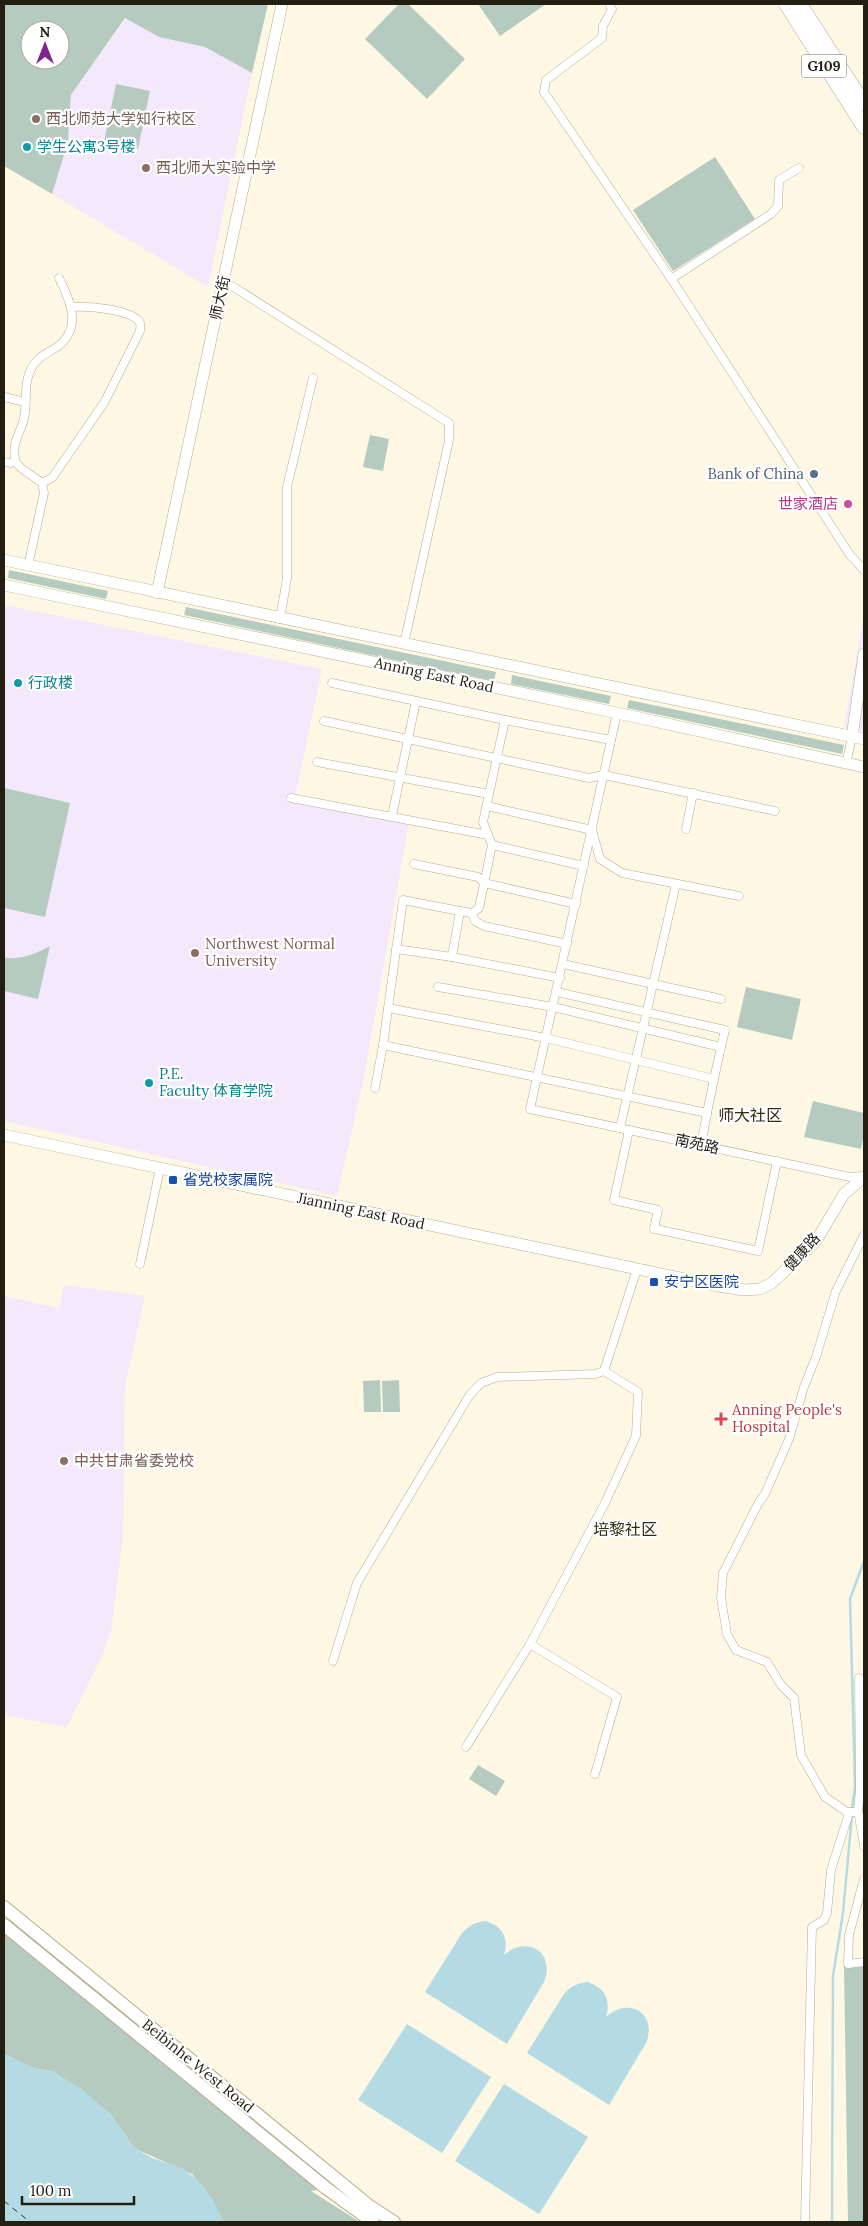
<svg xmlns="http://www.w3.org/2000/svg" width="868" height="2226" viewBox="0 0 868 2226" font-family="Lora,'Noto Sans SC',serif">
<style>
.commercial{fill:#f4e8fc}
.green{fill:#b6cbc0;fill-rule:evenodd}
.water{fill:#b4dbe3}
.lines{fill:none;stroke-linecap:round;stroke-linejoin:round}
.stream{stroke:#b4dbe3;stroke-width:2.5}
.ferry{stroke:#12373e;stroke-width:1;stroke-dasharray:6 5;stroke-linecap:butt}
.street-casing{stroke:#b7ac8d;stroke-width:9}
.secondary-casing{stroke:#b7ac8d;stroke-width:12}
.primary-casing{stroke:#b7ac8d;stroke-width:14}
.highway-casing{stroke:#b7ac8d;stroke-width:15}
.street{stroke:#fff;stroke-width:8}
.secondary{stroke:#fff;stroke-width:11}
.primary{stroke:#fff;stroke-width:12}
.highway{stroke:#fff;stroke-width:14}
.education-dot{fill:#8d6e63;stroke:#fff;stroke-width:2}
.culture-dot{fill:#0f9aa8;stroke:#fff;stroke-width:2}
.service-dot{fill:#5c6f8a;stroke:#fff;stroke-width:2}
.hotel-dot{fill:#d1479c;stroke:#fff;stroke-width:2}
.transit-dot{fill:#1a4fb4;stroke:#fff;stroke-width:2}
.health-dot{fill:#e0444e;stroke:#fff;stroke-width:2}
.labels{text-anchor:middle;stroke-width:4.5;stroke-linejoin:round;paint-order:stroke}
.shield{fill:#fff;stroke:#646259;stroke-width:1}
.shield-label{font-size:14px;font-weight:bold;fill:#221e12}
.education-label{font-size:15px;fill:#785e54;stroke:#fff;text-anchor:start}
.culture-label{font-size:15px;fill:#0d838f;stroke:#fff;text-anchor:start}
.street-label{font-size:15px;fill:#221e12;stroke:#fff}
.service-label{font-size:15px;fill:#4e5e75;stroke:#fff;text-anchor:end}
.hotel-label{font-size:15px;fill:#b23c85;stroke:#fff;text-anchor:end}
.transit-label{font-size:15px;fill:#164399;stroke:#fff;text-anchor:start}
.health-label{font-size:15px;fill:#be3a42;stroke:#fff;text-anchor:start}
.neighbourhood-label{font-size:16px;fill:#342a0f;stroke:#fff}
</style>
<rect width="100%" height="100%" fill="#fef7e4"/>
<g class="commercial">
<polygon points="126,18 159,37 205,47 252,73 208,287 52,194 68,142 71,95"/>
<polygon points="4,605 322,669 294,802 409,823 363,1082 337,1196 4,1121"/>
<polygon points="864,615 864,732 844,727"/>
<polygon points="64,1285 145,1296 125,1386 123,1536 111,1631 102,1656 67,1727 4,1715 4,1296 59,1308"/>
</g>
<g class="green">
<path d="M4,4H268L252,73L205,47L159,37L125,18L71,95L68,142L52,194L4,166ZM30,30H60V60H30Z"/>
<polygon points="399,4 408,4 465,59 427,99 365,39"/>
<polygon points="478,4 546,4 500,36"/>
<polygon points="116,84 150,91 138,149 104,142"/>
<polygon points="715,157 755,219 673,271 633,210"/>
<polygon points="370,435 389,439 383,471 363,467"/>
<polygon points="9,570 108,591 106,599 8,578"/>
<polygon points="186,607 496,672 494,681 184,615"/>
<polygon points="512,675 611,696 609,704 511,684"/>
<polygon points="629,700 844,745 842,754 627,708"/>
<polygon points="4,788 70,803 45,917 4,908"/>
<path d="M50,946L38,999L4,991V958C22,959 34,955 50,946Z"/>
<polygon points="746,987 801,999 792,1040 737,1027"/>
<polygon points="813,1101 864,1113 864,1134 861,1149 804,1137"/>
<polygon points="380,1380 381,1412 364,1412 363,1381"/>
<polygon points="399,1380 400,1412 383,1412 382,1381"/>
<polygon points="478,1765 505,1781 496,1796 469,1779"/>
<polygon points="4,1925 326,2188 311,2191 360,2222 224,2222 205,2189 192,2174 138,2150 132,2145 111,2115 98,2104 54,2072 33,2068 4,2054"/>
<polygon points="864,1963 864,2222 848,2222 844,1965"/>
</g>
<g class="water">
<path d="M486,1921C503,1927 509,1938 504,1955C527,1935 556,1952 544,1982L507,2044L425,1992L462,1933C470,1925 475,1922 486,1921Z"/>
<path d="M588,1982C605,1988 611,2000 606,2017C629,1996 658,2014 646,2043L609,2105L527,2053L564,1994C571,1986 577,1983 588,1982Z"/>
<polygon points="407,2024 491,2077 442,2153 358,2100"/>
<polygon points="4,2054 33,2068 54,2072 83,2090 111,2115 132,2145 138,2150 152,2158 182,2168 198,2180 213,2200 224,2222 4,2222"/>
<polygon points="504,2084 588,2137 539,2214 455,2161"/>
</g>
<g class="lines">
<g class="stream">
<polyline points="852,1809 855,1786 850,1599 864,1561"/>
<polyline points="832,2222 833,1976 843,1913 852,1815"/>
</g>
<polyline class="ferry" points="4,2201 30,2222"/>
<g class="street-casing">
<g id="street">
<polyline points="609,4 612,9 603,26 602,38 546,80 544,92 674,283 850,555 864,570"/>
<polyline points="671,279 771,214 778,206 779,180 799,168"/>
<polyline points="224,281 449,423 449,440 404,644"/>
<polyline points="4,397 25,402"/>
<polyline points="4,462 11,463 15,461"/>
<path d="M42,483L52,478L104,403L140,331C140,327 142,323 138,320C126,309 88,306 72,307"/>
<path d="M28,566L44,493L42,483C35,477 19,469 16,462C10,444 21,433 24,418C28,401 23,385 31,369C37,357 46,354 57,347C83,328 70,300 59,278"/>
<polyline points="280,619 287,578 287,487 313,378"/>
<polyline points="332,683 505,720"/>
<polyline points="617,713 530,1109 850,1177 864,1176"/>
<polyline points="324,721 589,778 604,775 775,811"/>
<polyline points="317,762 489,794"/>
<polyline points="846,764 852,737"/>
<polyline points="291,798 488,835"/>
<polyline points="487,806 592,830 600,859 622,873 739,896"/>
<polyline points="392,816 416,701"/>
<polyline points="686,829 693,793"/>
<polyline points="492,845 584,866"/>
<polyline points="414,864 478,877 484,883 576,904"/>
<polyline points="460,911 452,957 560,978"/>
<polyline points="472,913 475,921 484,926 567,944"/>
<polyline points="396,949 452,957"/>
<polyline points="563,964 721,999"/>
<polyline points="438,987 553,1007 721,1047 725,1030 557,992"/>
<polyline points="388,1008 546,1038 714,1079 721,1047"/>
<polyline points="383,1045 707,1113 714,1079"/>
<polyline points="375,1088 383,1045 403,900 460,911 472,913 479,908 492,845 483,822 505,720 611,740"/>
<polyline points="620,1128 676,884"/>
<polyline points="629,1130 614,1200 658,1210 654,1229 660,1230 758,1251 777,1161"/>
<polyline points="701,1145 707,1113"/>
<polyline points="140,1264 160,1168"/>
<polyline points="530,1644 617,1697 595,1774"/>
<polyline points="333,1661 357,1583 469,1396 481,1383 497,1377 595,1374 604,1371 637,1269"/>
<polyline points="466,1747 530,1644 605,1503 636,1436 638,1392 604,1371"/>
<polyline points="858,1810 864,1846"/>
<polyline points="847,1812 855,1812 858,1810 860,1791 859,1678"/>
<polyline points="864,1879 849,1935 848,1964 864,1962"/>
<polyline points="805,2222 812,1927 824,1920 827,1913 831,1870 848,1816 847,1812 825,1797 801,1755 794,1698 781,1685 767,1662 736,1650 727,1634 721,1598 723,1573 759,1502 765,1494 789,1439 804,1387 816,1357 836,1291 864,1235"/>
</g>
</g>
<g class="secondary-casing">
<g id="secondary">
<polyline points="4,560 864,739"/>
<polyline points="4,585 617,713 864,767"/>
<polyline points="157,593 282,4"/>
<polyline points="852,737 864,654"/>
<polyline points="4,1135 718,1286 744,1290 760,1289 772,1283 816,1241 844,1194 864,1177"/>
</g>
</g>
<g class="primary-casing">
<g id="primary">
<polyline points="4,1907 368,2205 394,2222"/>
<polyline points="4,1925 326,2188 373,2222"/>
</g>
</g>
<g class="highway-casing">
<g id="highway">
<polyline points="786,4 864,127"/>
<polyline points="800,4 864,104"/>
</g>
</g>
<use href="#street" class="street"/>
<use href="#secondary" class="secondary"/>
<use href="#primary" class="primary"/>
<use href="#highway" class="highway"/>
</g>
<g class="education-dot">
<circle cx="36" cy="119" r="5"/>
<circle cx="146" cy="168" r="5"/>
<circle cx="195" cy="953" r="5"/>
<circle cx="64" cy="1461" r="5"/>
</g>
<g class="culture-dot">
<circle cx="27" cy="147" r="5"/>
<circle cx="18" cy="683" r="5"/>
<circle cx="149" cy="1083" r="5"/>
</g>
<circle class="service-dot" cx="814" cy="474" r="5"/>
<circle class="hotel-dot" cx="848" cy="504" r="5"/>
<g class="transit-dot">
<rect x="168" y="1175" width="10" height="10" rx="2.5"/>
<rect x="649" y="1277" width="10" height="10" rx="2.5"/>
</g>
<path class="health-dot" d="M718.5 1411.5h5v5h5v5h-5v5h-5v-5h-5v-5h5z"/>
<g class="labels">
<rect class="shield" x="801.5" y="54.5" width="45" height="23" rx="4"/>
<g class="shield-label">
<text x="824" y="71">G109</text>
</g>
<g class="education-label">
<text x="46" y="124">西北师范大学知行校区</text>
<text x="156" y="173">西北师大实验中学</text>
<text x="205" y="949">Northwest Normal<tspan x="205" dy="17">University</tspan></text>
<text x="74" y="1466">中共甘肃省委党校</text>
</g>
<g class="culture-label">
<text x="37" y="152">学生公寓3号楼</text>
<text x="28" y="688">行政楼</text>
<text x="159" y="1079">P.E.<tspan x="159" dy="17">Faculty 体育学院</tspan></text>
</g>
<g class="street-label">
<text transform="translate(220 298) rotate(-78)" y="5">师大街</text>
<text transform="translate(434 675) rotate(12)" y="5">Anning East Road</text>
<text transform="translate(697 1144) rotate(12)" y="5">南苑路</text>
<text transform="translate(361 1211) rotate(12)" y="5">Jianning East Road</text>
<text transform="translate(802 1252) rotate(-48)" y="5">健康路</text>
<text transform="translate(198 2066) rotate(39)" y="5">Beibinhe West Road</text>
</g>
<g class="service-label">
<text x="804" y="479">Bank of China</text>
</g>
<g class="hotel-label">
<text x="838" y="509">世家酒店</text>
</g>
<g class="transit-label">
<text x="183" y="1185">省党校家属院</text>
<text x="664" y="1287">安宁区医院</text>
</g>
<g class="health-label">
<text x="732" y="1415">Anning People's<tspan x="732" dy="17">Hospital</tspan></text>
</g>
<g class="neighbourhood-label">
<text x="750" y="1121">师大社区</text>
<text x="625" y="1535">培黎社区</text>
</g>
</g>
<rect width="868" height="2226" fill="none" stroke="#221e12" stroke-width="10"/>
<g transform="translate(45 45)"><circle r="24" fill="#ffffff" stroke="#a7a5a0"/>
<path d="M0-4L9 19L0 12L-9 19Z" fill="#812490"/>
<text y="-8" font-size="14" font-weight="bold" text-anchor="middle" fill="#221e12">N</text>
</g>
<path d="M22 2196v8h112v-8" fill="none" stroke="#221e12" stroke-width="2.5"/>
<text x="30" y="2196" font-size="15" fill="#221e12" stroke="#ffffff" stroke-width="4" paint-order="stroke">100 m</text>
</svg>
